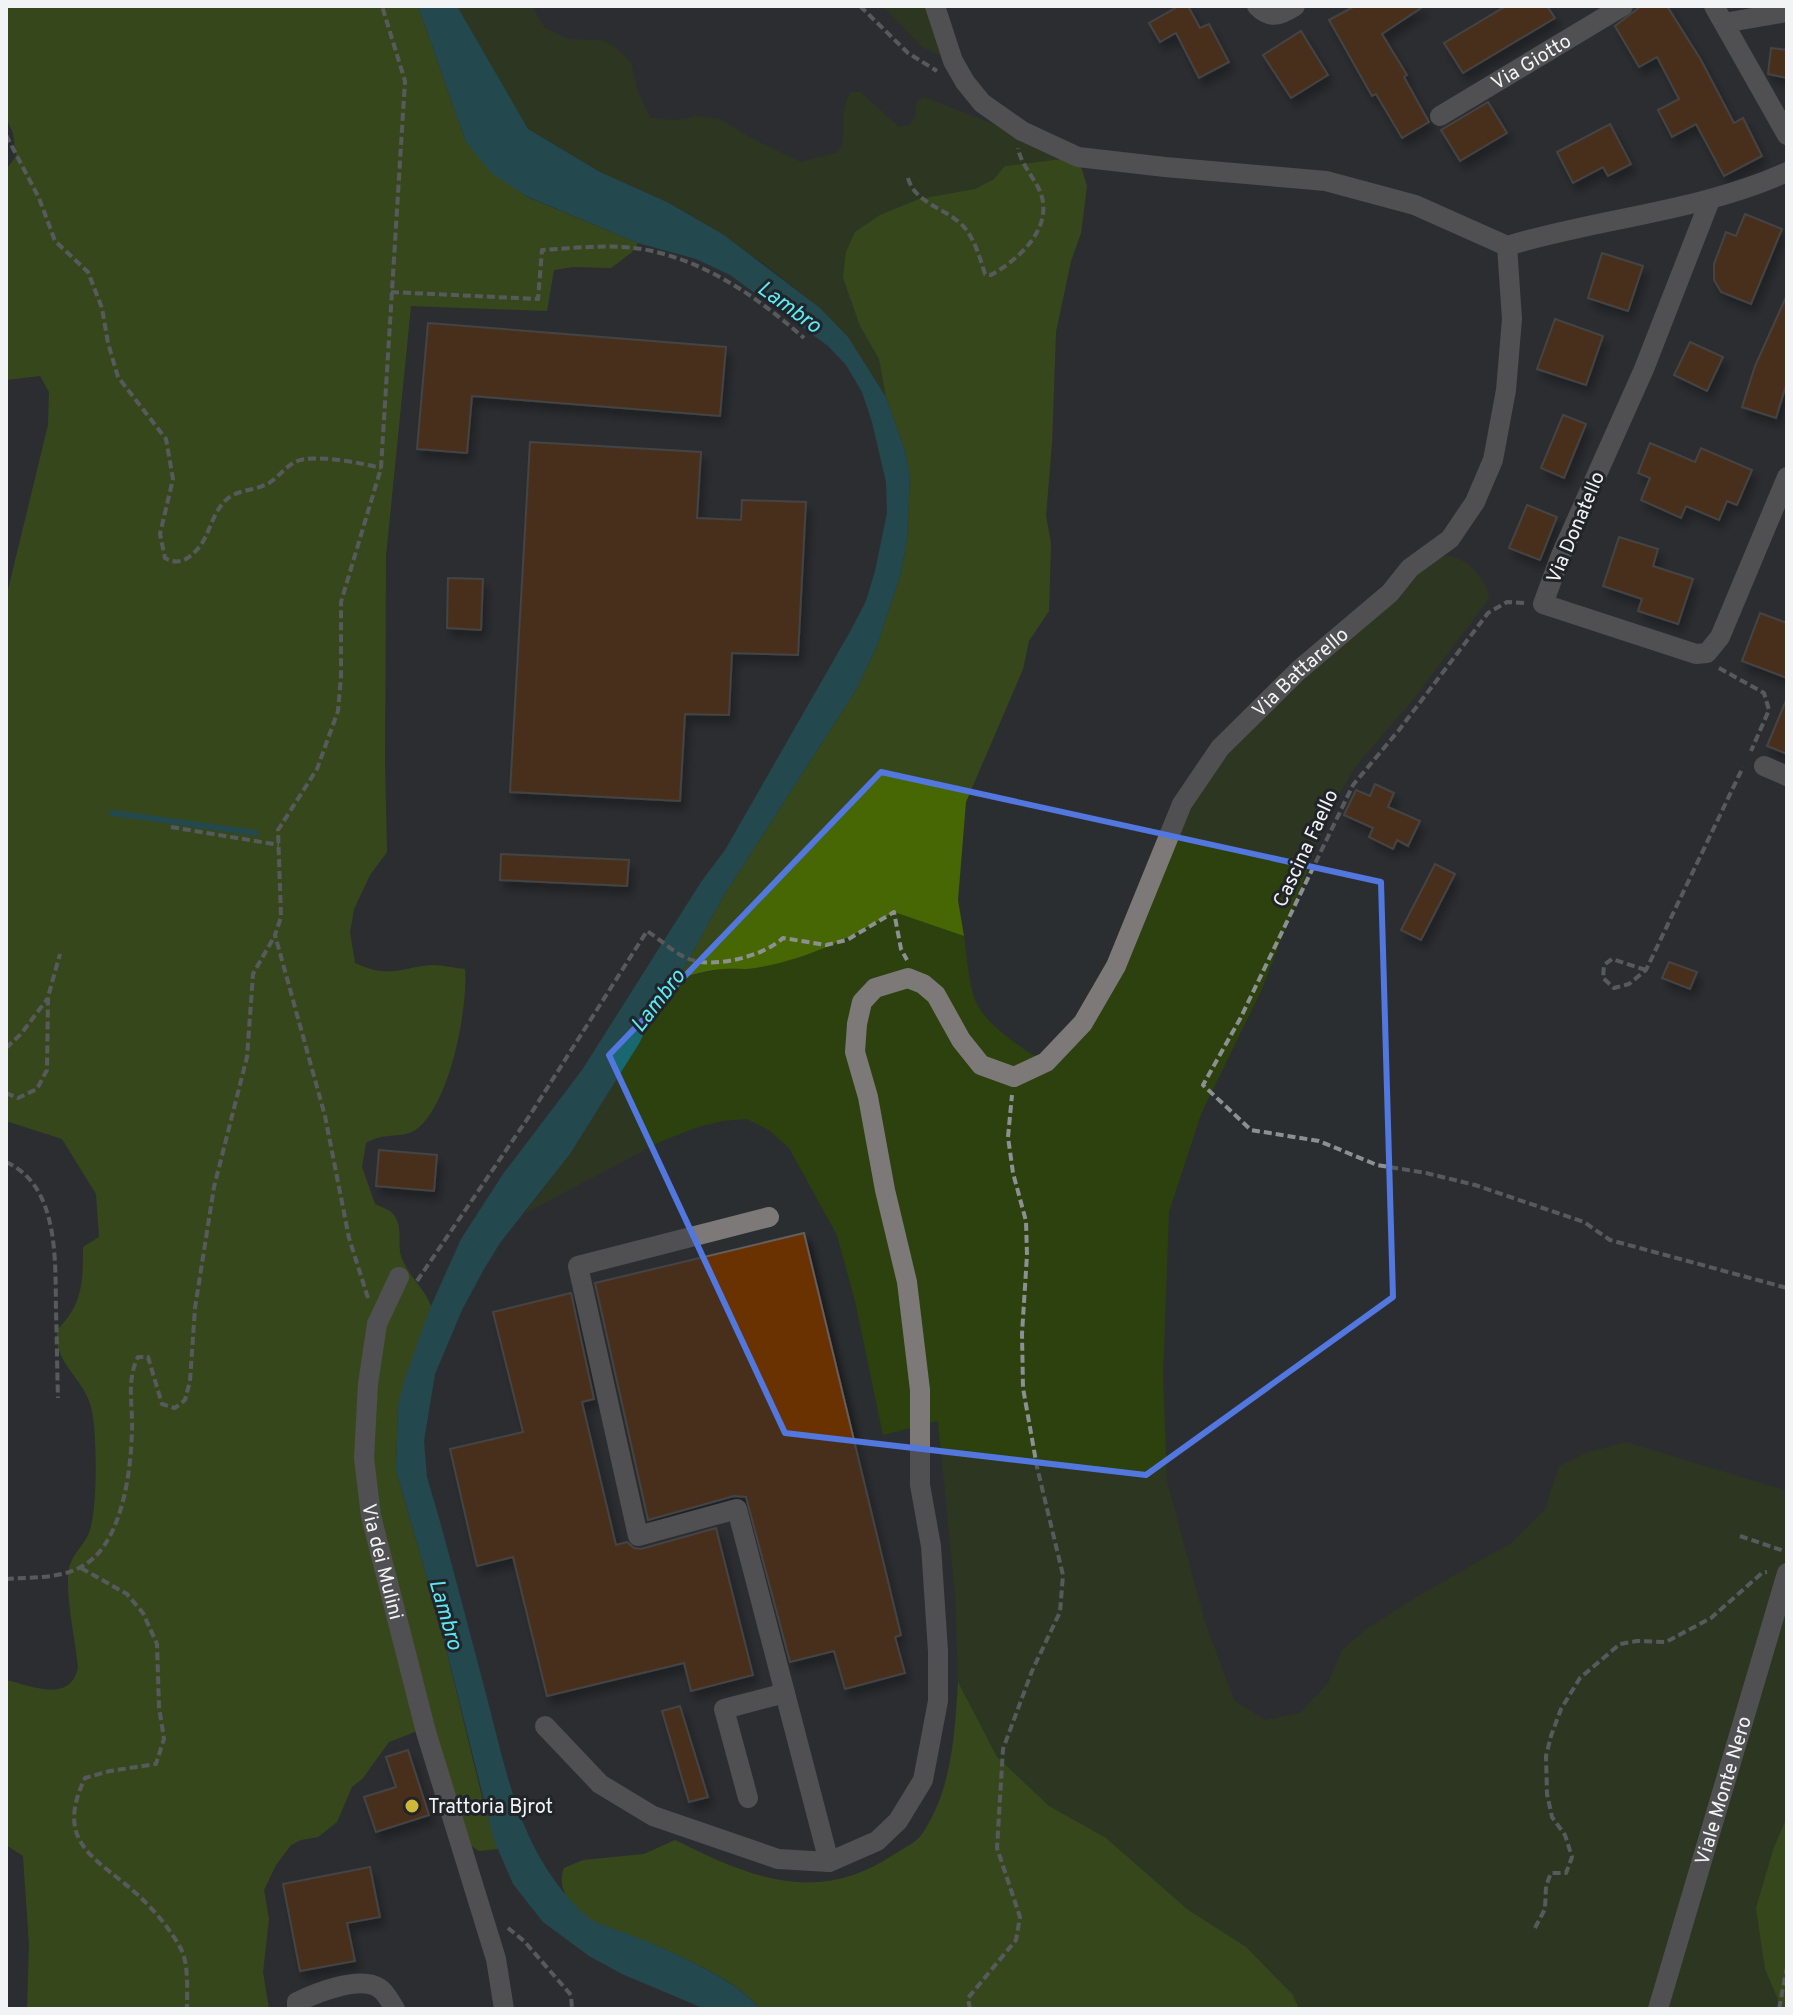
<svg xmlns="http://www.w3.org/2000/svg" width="1793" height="2015" viewBox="0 0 1793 2015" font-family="Overpass,sans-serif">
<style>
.green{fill:#2d410e}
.forest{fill:#466703}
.water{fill:#19686f}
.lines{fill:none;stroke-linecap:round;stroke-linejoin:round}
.stream{stroke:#19686f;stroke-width:6}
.building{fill:#6b3006;stroke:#635e5b;stroke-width:2;filter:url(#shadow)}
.path{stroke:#8d9092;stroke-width:4;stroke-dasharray:8 4;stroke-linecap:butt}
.minor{stroke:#7c7978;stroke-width:20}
.marked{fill:none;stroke:#5277df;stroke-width:6;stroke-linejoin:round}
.poi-dot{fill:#cfb837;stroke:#212428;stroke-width:3}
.labels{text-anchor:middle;stroke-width:6;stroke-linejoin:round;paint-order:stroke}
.street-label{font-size:20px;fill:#f1f3f5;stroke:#212428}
.poi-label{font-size:20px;fill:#f1f3f5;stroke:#212428;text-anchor:start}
.water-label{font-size:22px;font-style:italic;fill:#5be9f5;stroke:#212428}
</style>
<defs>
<filter id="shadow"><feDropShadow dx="4.5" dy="8" stdDeviation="4" flood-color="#0009"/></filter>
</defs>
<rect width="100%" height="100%" fill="#2b2e31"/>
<g class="green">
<path d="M457,6H532L545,28L569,39L602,40L618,49L631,62L638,92L651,118L675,120L697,116L720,119L755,140L801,162L838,152C850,132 836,117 851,92H861L899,127L910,125L915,116L917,101L924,97L1078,157L1005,166L994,179L975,189L919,199L880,215L843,278L860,326L879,359L886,397L848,337L820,308L766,265L697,219L667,202L600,172L528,129Z"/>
<polygon points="883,6 935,6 953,61 922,47"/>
<path d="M1427,556C1435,556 1445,555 1453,557C1472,562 1487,581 1489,599L1416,696L1356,766L1332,807L1262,989L1201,1114L1169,1212L1163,1374L1167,1481L1205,1622L1234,1700L1265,1720L1300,1713L1328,1683L1342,1650L1365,1630L1418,1596L1511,1543L1545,1509L1559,1466L1588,1452L1626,1442L1787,1491V1817L1774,1847L1765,1969L1782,2009H1299L1293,1995L1246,1947L1187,1909L1106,1838L1049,1806L997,1757L958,1682L955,1594L938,1421L883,1435L855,1301L837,1235L789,1148L769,1130L747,1119L722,1121L698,1127L662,1141L524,1214L570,1154L640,1042L659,999L674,979L721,969H751L811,952L826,945L847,940L894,912L964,936C967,957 968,981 975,1000C982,1020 1016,1045 1035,1056L1054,1054L1138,907L1220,748Z"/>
</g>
<g class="forest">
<path d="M6,6H418L466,142L527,197L638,243L632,252L611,268L573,267L554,270L547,311L411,306L386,556L385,761L387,852L370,875L354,909L350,932L355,963C390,979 398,968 432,965C442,965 454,968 465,969C468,1009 450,1102 418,1128C404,1140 384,1131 366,1143L362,1167L375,1204C380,1207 389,1209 392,1213C404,1225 397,1243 401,1256C407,1275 424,1287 431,1306L398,1406L396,1470L438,1616L482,1797L498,1849L479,1851L467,1843L417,1731L389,1742L363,1778L352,1787L337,1822L318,1837L301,1840L291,1845L276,1865L264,1890L269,1919L263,1972L269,2009H27L29,1944L23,1856L6,1845V1680C32,1686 71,1704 78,1667C75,1638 67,1605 68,1576C69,1556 82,1549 89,1533C98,1510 97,1435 92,1411C86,1378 53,1365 57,1330C83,1304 83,1282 83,1247L99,1237L96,1194L62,1139L6,1121V598L48,425L49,392L40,376L6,380V170L16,156L13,133L6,118Z"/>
<path d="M1078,157L1087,186L1081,233L1071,261L1056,332L1052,443L1046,516L1051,544L1049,611L1029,641L1023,669L966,802L958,900L964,936L894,912C851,938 805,960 755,968C745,970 734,968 724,969C707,970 690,976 674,979L683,970L723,897L856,690L877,646L901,573L907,540L910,477L905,451L886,397L879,359L860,326L843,278L846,252L855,232L880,215L919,199L975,189L994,179L1005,166Z"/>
<path d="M958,1682L997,1757L1049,1806L1106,1838L1187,1909L1246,1947L1293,1995L1299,2009H760C736,1977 665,1949 627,1934C615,1929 599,1925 588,1918C570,1906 556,1888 564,1868L583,1860L644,1854L675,1840C749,1877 817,1906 893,1855C902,1849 916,1843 922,1834C952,1790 955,1733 958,1682Z"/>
<polygon points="1787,1817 1787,2009 1782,2009 1765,1969 1756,1908 1774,1847"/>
</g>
<path class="water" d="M418,6H457L528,129L600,172L667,202L724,235L820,308L848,337L886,397L905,451L910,477L907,540L901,573L877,646L856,690L723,897L683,970L659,999L640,1042L570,1154L500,1243L484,1269L462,1310L435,1374L424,1441L427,1477C448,1547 466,1619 485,1690C507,1773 519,1853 584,1914C595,1924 615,1929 628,1934C666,1949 736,1978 760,2009H705L622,1974L589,1956L543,1922L513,1884L494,1840L438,1616L396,1470L398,1406L405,1378L431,1306L461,1239L503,1174L582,1070L701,882L725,850L851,630L866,601L875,571L887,513L886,482L872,422L862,392L846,365L828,346L730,275L696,259L638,243L528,197L491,173L466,142Z"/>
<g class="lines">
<polyline class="stream" points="112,813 256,833"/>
</g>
<g class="building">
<polygon points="1179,6 1188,6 1200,28 1209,24 1229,62 1199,78 1176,33 1160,42 1149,23"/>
<polygon points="1355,6 1424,6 1382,34 1407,75 1404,77 1429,122 1402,138 1376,94 1372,96 1329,20"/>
<polygon points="1506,6 1547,6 1555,18 1463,73 1444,43"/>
<polygon points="1641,6 1667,6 1701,60 1734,123 1743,118 1762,156 1724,176 1696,124 1672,137 1658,110 1679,99 1657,57 1639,67 1615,26"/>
<polygon points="1301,31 1328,75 1291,98 1263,55"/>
<polygon points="1771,48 1787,50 1787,78 1768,74"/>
<polygon points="1488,102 1507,133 1460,161 1441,130"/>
<polygon points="1610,124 1631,164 1608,176 1603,167 1573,183 1557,152"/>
<polygon points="1745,214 1782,229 1751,304 1721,292 1714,280 1714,264 1726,232 1736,236"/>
<polygon points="1602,253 1643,266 1628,311 1588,298"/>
<polygon points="1787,295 1787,382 1776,418 1742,407 1755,366"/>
<polygon points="1555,319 1603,336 1586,385 1537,369"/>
<polygon points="428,323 726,347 720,416 472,396 467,453 417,449"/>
<polygon points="1690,342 1723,357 1707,391 1674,375"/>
<polygon points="1563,415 1586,424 1564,478 1541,468"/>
<polygon points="530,442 701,452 697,518 741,520 742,500 806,502 798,655 732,653 729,715 685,714 680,801 510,792"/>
<polygon points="1650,443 1695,462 1701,448 1752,470 1737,505 1727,501 1719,520 1686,506 1681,518 1641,500 1650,478 1638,473"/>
<polygon points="1527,505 1557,517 1540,560 1509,548"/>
<polygon points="1619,537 1658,549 1653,566 1693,579 1678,624 1638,611 1642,599 1603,586"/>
<polygon points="448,578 483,579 481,630 447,628"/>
<polygon points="1760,613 1787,623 1787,678 1742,661"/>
<polygon points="1787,698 1787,754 1767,746"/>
<polygon points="1375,784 1394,793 1388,807 1420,821 1408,846 1397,840 1393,849 1369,837 1373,828 1344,815 1356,790 1370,796"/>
<polygon points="501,854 629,860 627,886 500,880"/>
<polygon points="1435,864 1455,874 1421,940 1401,930"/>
<polygon points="1669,962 1697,972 1690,989 1662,978"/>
<polygon points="379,1150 437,1155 434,1191 376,1186"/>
<polygon points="804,1233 901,1635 895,1637 905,1673 845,1689 834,1651 790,1662 746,1497 734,1496 648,1520 595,1283"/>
<polygon points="571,1293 594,1399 582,1402 616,1545 627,1542 634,1548 641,1549 716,1528 753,1675 691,1691 684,1663 547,1696 513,1557 477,1566 450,1449 523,1432 493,1312"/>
<polygon points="680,1706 708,1797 689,1802 662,1711"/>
<polygon points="408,1750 429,1815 376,1832 364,1797 396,1787 386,1757"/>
<polygon points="370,1867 380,1917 347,1923 355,1961 300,1971 283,1884"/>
</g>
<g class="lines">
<g class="path">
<polyline points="860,6 908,53 937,71"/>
<path d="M6,135L39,198L55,241L88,272L102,308L108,343L118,377L166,439L173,479L160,534L165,558C181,567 191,557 201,545C210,531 213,513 225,501C235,490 252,491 265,485C277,480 283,468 295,462C313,453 361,463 381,468"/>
<path d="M908,178C915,204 947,208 964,227C975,240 980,258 985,274L991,275C1018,260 1053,229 1041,194C1035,178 1021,165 1018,148"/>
<path d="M391,292L538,299L542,250C574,248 610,244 642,249C705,260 757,297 804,338"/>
<polyline points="1524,603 1507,602 1488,613 1399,730 1353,785 1240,1019 1203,1085 1251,1130 1319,1141 1377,1165 1426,1173 1475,1185 1584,1222 1610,1240 1787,1288"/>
<polyline points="1719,668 1764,693 1769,710 1751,751"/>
<polyline points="171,827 279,845"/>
<polyline points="1646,970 1612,959 1604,965 1603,978 1614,988 1629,984 1646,970 1743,767"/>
<polyline points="6,1048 21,1034 48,998"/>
<polyline points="6,1093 18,1098 37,1089 47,1070 48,997 60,954"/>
<path d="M6,1162C60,1186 55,1262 56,1312C57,1340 57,1369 58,1398"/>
<path d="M417,1281L530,1115L647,931C660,939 675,954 689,959C714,969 764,956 783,938L826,945L847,940L894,912L901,949L907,960"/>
<polyline points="368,1298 349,1238 325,1116 275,935 281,917 278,830 317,769 338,711 341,676 341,602 381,468 405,81 382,6"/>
<polyline points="1740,1536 1787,1552"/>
<path d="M81,1568L127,1594L143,1613L157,1644L159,1707L164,1739L156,1764L110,1771L85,1778C53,1845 98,1858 139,1896C154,1910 171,1930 181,1949C189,1965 187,1990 187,2009"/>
<path d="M6,1579C30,1577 57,1579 79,1568C122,1548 131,1472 132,1430C133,1405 126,1381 138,1357H148L162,1404L175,1408L185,1400L190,1381L195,1308L214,1187L247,1057L253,974L274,937"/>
<polyline points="508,1928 524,1941 571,1995 572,2009"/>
<polyline points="1535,1928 1545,1909 1546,1886 1551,1873 1566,1873 1572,1857 1565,1835 1552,1817 1547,1794 1546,1756 1551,1736 1561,1709 1580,1678 1620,1644 1637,1641 1666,1642 1711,1618 1762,1573 1767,1572"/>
<polyline points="970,2009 968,1998 1016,1940 1020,1917 997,1848 1003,1749 1032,1671 1060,1612 1063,1575 1037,1467 1023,1388 1022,1334 1027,1255 1026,1221 1013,1173 1008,1137 1012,1095"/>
<polyline points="1779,2009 1787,1967"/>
</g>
<g class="minor">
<path d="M935,6L953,61L965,82L982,103L1022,131L1078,157L1165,167L1326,181L1415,205L1507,246C1599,218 1698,212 1787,172"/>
<path d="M1257,6C1270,20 1281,15 1295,6"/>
<polyline points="1714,6 1787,135"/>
<polyline points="1724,23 1787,12"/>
<path id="s1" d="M1440,116L1623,6"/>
<polyline points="1710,200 1644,369 1561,555 1543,604 1696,654 1707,653 1720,637 1787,477"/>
<polyline points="1764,766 1787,776"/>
<polyline points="769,1217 578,1266 638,1536 737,1509 829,1862"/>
<path id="s2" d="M399,1277L377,1324L368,1384L364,1458L371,1516L426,1732L496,1959L504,2009"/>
<path id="s3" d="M545,1726L600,1784L653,1816L778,1859L829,1862L877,1841L898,1821L923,1780L938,1701V1651L931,1546L920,1485V1390L907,1282L885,1190L868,1097L855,1052L857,1024L862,1002L875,988L908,978L923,984L936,995L961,1040L981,1065L1014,1077L1046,1062L1083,1023L1116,966L1182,804L1220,748L1299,670L1390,593L1410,568L1450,539L1475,502L1493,460L1506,390L1512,319L1507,246"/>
<polyline points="748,1798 724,1709 785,1693"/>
<path d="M297,2009V2002C316,1993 360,1975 379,1988C386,1992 390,2002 395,2009"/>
<path id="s4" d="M1658,2009L1787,1573"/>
</g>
</g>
<path d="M0 0H1793V2015H0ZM881,772L1381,882L1393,1297L1146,1475L785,1433L609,1055Z" fill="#2b2e31" fill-opacity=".55" fill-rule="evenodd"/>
<path class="marked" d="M881,772L1381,882L1393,1297L1146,1475L785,1433L609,1055Z"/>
<circle class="poi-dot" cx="412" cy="1806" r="8"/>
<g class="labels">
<g class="street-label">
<text dy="7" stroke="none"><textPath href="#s1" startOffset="106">Via Giotto</textPath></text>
<text transform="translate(1575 527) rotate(-67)" y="7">Via Donatello</text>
<text dy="7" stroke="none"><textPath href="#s3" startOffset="1956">Via Battarello</textPath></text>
<text transform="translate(1305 848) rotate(-65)" y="7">Cascina Faello</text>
<text dy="7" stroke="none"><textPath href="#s2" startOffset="292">Via dei Mulini</textPath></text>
<text dy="7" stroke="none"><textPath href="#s4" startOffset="228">Viale Monte Nero</textPath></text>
</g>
<g class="poi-label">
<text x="428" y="1813">Trattoria Bjrot</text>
</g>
<g class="water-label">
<text transform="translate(790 306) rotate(36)" y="8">Lambro</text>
<text transform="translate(657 1000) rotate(-52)" y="8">Lambro</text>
<text transform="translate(447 1614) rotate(74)" y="8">Lambro</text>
</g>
</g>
<rect width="1793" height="2015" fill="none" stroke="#f1f3f5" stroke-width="16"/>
</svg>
